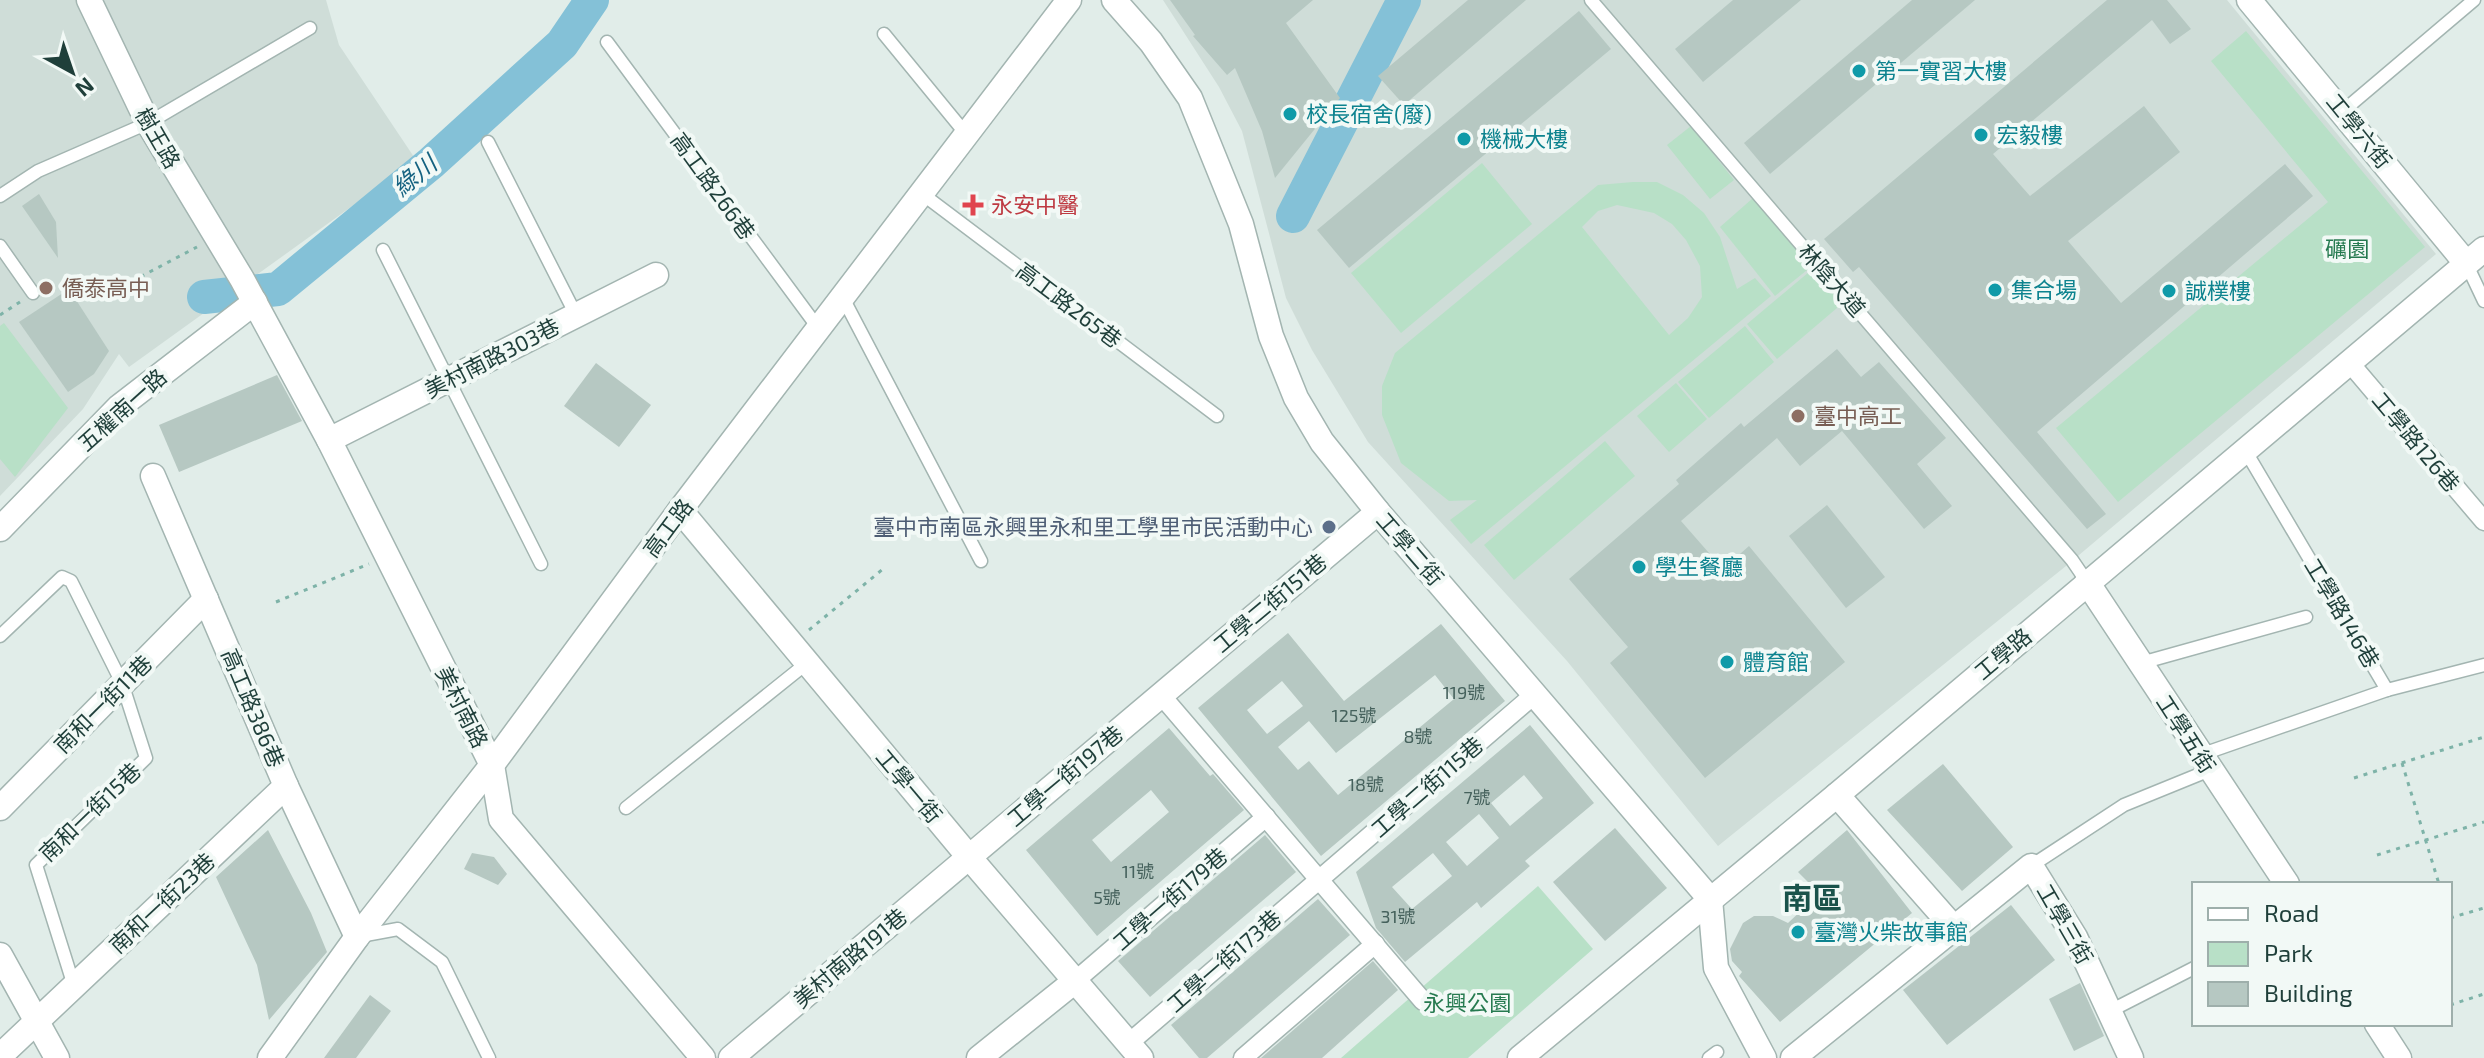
<svg xmlns="http://www.w3.org/2000/svg" width="2484" height="1058" viewBox="0 0 2484 1058" font-family="'Exo 2','Noto Sans TC',sans-serif">
<style>
.built{fill:#cfddd8}
.green{fill:#b8e0c7;fill-rule:evenodd}
.lines{fill:none;stroke-linecap:round;stroke-linejoin:round}
.river{stroke:#84c1d7;stroke-width:34}
.building{fill:#b6c8c2;fill-rule:evenodd}
.service-casing{stroke:#a3b5b1;stroke-width:15}
.pedestrian-casing{stroke:#a3b5b1;stroke-width:21}
.minor-casing{stroke:#a3b5b1;stroke-width:27}
.tertiary-casing{stroke:#a3b5b1;stroke-width:27}
.path{stroke:#7eb3a8;stroke-width:3;stroke-dasharray:4 6;stroke-linecap:butt}
.service{stroke:#fff;stroke-width:12}
.pedestrian{stroke:#fff;stroke-width:18}
.minor{stroke:#fff;stroke-width:24}
.tertiary{stroke:#fff;stroke-width:24}
.culture-dot{fill:#0f9aa8;stroke:#f2f9f6;stroke-width:3}
.health-dot{fill:#e0444e;stroke:#f2f9f6;stroke-width:3}
.education-dot{fill:#8d6e63;stroke:#f2f9f6;stroke-width:3}
.service-dot{fill:#5c6f8a;stroke:#f2f9f6;stroke-width:3}
.labels{text-anchor:middle;stroke-width:8;stroke-linejoin:round;paint-order:stroke}
.number-label{font-size:18px;fill:#45615c}
.culture-label{font-size:22px;fill:#0d838f;stroke:#f2f9f6;text-anchor:start}
.street-label{font-size:22px;fill:#1f3f3a;stroke:#f2f9f6}
.health-label{font-size:22px;fill:#be3a42;stroke:#f2f9f6;text-anchor:start}
.park-label{font-size:22px;fill:#267a50;stroke:#f2f9f6}
.education-label{font-size:22px;fill:#785e54;stroke:#f2f9f6;text-anchor:start}
.service-label{font-size:22px;fill:#4e5e75;stroke:#f2f9f6;text-anchor:end}
.water-label{font-size:24px;font-style:italic;fill:#146280;stroke:#f2f9f6}
.district-label{font-size:30px;font-weight:bold;fill:#1a534b;stroke:#f2f9f6}
</style>
<rect width="100%" height="100%" fill="#e1ede9"/>
<g class="built">
<polygon points="0,0 326,0 339,45 416,160 129,367 119,354 83,409 0,496"/>
<polygon points="1163,0 2227,0 2436,254 2066,566 1718,846 1567,661 1368,442 1312,350 1286,298 1242,131 1219,87"/>
</g>
<g class="green">
<polygon points="2246,31 2425,247 2118,502 2056,428 2328,202 2211,61"/>
<polygon points="1691,126 1734,180 1710,199 1667,145"/>
<polygon points="1482,163 1532,224 1401,333 1351,273"/>
<path d="M1633,182H1657L1683,195L1704,213L1720,237L1737,289L1755,278L1771,296L1471,544L1450,520L1477,500L1449,501L1401,463L1382,415V386L1395,353L1598,185ZM1617,205L1654,213L1672,224L1686,240L1700,266L1702,297L1688,318L1669,335L1582,227L1598,211Z"/>
<polygon points="1753,198 1812,266 1775,296 1720,227"/>
<polygon points="1815,267 1844,302 1777,359 1747,324"/>
<polygon points="4,323 68,408 15,477 0,459 0,326"/>
<polygon points="1745,326 1774,362 1709,418 1678,382"/>
<polygon points="1676,383 1707,419 1669,452 1637,416"/>
<polygon points="1605,441 1635,476 1514,580 1484,545"/>
<polygon points="1538,886 1593,949 1468,1058 1341,1058"/>
</g>
<g class="lines">
<g class="river">
<polyline points="1293,216 1404,0"/>
<polyline points="204,297 278,289 431,163 562,44 592,0"/>
</g>
</g>
<g class="building">
<polygon points="1170,0 1313,0 1286,23 1340,98 1275,178 1262,131 1235,68 1227,75 1193,36 1195,35"/>
<polygon points="1468,0 1526,0 1404,105 1378,76"/>
<polygon points="1733,0 1801,0 1703,82 1675,49"/>
<polygon points="1912,0 1975,0 1770,174 1744,143"/>
<polygon points="2107,0 2167,0 2191,29 2170,44 2152,20 1993,154 2030,196 2144,106 2180,152 2068,241 2121,303 2285,164 2313,196 2037,432 2106,514 2087,529 1859,267 1853,272 1824,239"/>
<polygon points="1579,11 1611,49 1349,268 1317,230"/>
<polygon points="39,194 56,222 58,258 22,206"/>
<polygon points="69,289 109,351 94,374 68,392 19,322"/>
<polygon points="1837,349 1861,377 1879,362 1946,438 1917,464 1952,506 1924,529 1842,431 1800,466 1777,438 1681,521 1723,569 1749,546 1845,662 1705,778 1610,663 1628,647 1569,579 1679,484 1676,480 1741,423 1744,427"/>
<polygon points="596,363 651,405 619,447 564,406"/>
<polygon points="277,375 302,421 179,472 159,425"/>
<polygon points="1827,505 1885,577 1846,608 1789,536"/>
<path d="M1441,624L1505,701L1321,856L1198,708L1288,633L1344,701ZM1435,675L1454,699L1338,795L1309,761L1298,770L1278,747L1309,721L1336,753ZM1282,681L1303,706L1267,734L1247,710Z"/>
<path d="M1530,725L1594,803L1525,861L1530,866L1481,908L1477,902L1405,962L1376,928L1356,872ZM1524,775L1543,798L1510,826L1491,803ZM1479,814L1499,838L1467,866L1446,842ZM1433,853L1452,876L1412,909L1392,887Z"/>
<path d="M1169,728L1210,776L1213,774L1244,810L1097,936L1026,850ZM1151,790L1169,812L1111,862L1092,840Z"/>
<polygon points="1943,764 2013,847 1962,891 1887,810"/>
<polygon points="1615,828 1667,888 1605,941 1553,882"/>
<polygon points="268,830 311,913 327,952 269,1020 257,965 216,877"/>
<polygon points="1847,830 1912,913 1780,1022 1739,976 1742,972 1732,961 1730,949 1743,923 1754,916 1773,916 1788,923 1805,907 1794,894 1809,883 1798,872"/>
<polygon points="1265,835 1296,872 1150,997 1118,961"/>
<polygon points="472,853 494,857 507,874 498,885 464,869"/>
<polygon points="1318,899 1350,935 1207,1058 1199,1058 1171,1025"/>
<polygon points="2011,905 2055,960 1947,1045 1903,990"/>
<polygon points="1373,961 1398,990 1322,1058 1261,1058"/>
<polygon points="2080,983 2104,1036 2074,1051 2049,999"/>
<polygon points="370,995 391,1011 356,1058 324,1058"/>
</g>
<g class="lines">
<g class="service-casing">
<g id="service">
<polyline points="1591,0 2072,560 2087,582"/>
<polyline points="884,34 966,134"/>
<polyline points="607,42 819,329"/>
<polyline points="2343,111 2474,0"/>
<polyline points="488,142 576,315"/>
<polyline points="921,193 1217,416"/>
<polyline points="0,196 38,171 148,123 310,28"/>
<polyline points="0,246 33,293"/>
<polyline points="383,250 541,564"/>
<polyline points="2466,263 2484,301"/>
<polyline points="843,298 981,561"/>
<polyline points="2245,450 2387,690"/>
<polyline points="0,636 62,577 71,581 122,683 146,758 36,865 74,986"/>
<polyline points="2141,663 2306,617"/>
<polyline points="2200,755 2387,690 2484,665"/>
<polyline points="626,808 807,663"/>
<polyline points="2031,866 2124,805 2210,770"/>
<polyline points="360,936 398,929 442,962 489,1058"/>
<polyline points="2110,1011 2194,968"/>
<polyline points="1709,1058 1717,1052"/>
</g>
</g>
<g class="pedestrian-casing">
<g id="pedestrian">
<polyline points="2349,362 2484,521"/>
<polyline points="1161,695 1423,1001"/>
<polyline points="1075,981 1266,817"/>
<polyline points="1129,1043 1535,694"/>
<polyline points="1243,1058 1375,944"/>
</g>
</g>
<g class="minor-casing">
<g id="minor">
<polyline points="1114,0 1151,42 1190,98 1241,224 1271,336 1296,398 1322,442 1378,512 1710,899 1716,968 1764,1058"/>
<polyline points="2249,0 2466,263"/>
<polyline points="329,440 656,275"/>
<polyline points="153,476 286,786 357,937"/>
<polyline points="680,510 969,857 1141,1058"/>
<polyline points="0,529 119,407 255,302"/>
<polyline points="2087,582 2287,884"/>
<polyline points="1837,795 1953,927"/>
<polyline points="0,808 206,599"/>
<polyline points="0,955 57,1058"/>
<polyline points="2377,1024 2399,1058"/>
<polyline points="0,1056 286,786"/>
<polyline points="731,1058 1378,512"/>
<polyline points="979,1058 1075,981"/>
<polyline points="1793,1058 2031,866 2075,937 2131,1058"/>
</g>
</g>
<g class="tertiary-casing">
<g id="tertiary">
<polyline points="89,0 148,123 242,279 329,440 492,765 501,819 703,1058"/>
<polyline points="270,1058 357,937 492,765 680,510 1069,0"/>
<polyline points="1520,1058 1837,795 2484,249"/>
</g>
</g>
<g class="path">
<polyline points="123,286 197,247"/>
<polyline points="0,315 20,302"/>
<polyline points="276,602 369,564"/>
<polyline points="809,630 883,569"/>
<polyline points="2402,763 2439,884"/>
<polyline points="2354,778 2484,737"/>
<polyline points="2377,855 2484,822"/>
<polyline points="2450,918 2484,908"/>
<polyline points="2450,1005 2484,994"/>
</g>
<use href="#service" class="service"/>
<use href="#pedestrian" class="pedestrian"/>
<use href="#minor" class="minor"/>
<use href="#tertiary" class="tertiary"/>
</g>
<g class="culture-dot">
<circle cx="1859" cy="71" r="8"/>
<circle cx="1290" cy="114" r="8"/>
<circle cx="1981" cy="135" r="8"/>
<circle cx="1464" cy="139" r="8"/>
<circle cx="1995" cy="290" r="8"/>
<circle cx="2169" cy="291" r="8"/>
<circle cx="1639" cy="567" r="8"/>
<circle cx="1727" cy="662" r="8"/>
<circle cx="1798" cy="932" r="8"/>
</g>
<path class="health-dot" d="M969 193h8v8h8v8h-8v8h-8v-8h-8v-8h8z"/>
<g class="education-dot">
<circle cx="46" cy="288" r="8"/>
<circle cx="1798" cy="416" r="8"/>
</g>
<circle class="service-dot" cx="1329" cy="527" r="8"/>
<g class="labels">
<g class="number-label">
<text x="1464" y="699">119號</text>
<text x="1354" y="722">125號</text>
<text x="1418" y="743">8號</text>
<text x="1366" y="791">18號</text>
<text x="1477" y="804">7號</text>
<text x="1138" y="878">11號</text>
<text x="1107" y="904">5號</text>
<text x="1398" y="923">31號</text>
</g>
<g class="culture-label">
<text x="1875" y="79">第一實習大樓</text>
<text x="1306" y="122">校長宿舍(廢)</text>
<text x="1997" y="143">宏毅樓</text>
<text x="1480" y="147">機械大樓</text>
<text x="2011" y="298">集合場</text>
<text x="2185" y="299">誠樸樓</text>
<text x="1655" y="575">學生餐廳</text>
<text x="1743" y="670">體育館</text>
<text x="1814" y="940">臺灣火柴故事館</text>
</g>
<g class="street-label">
<text transform="translate(2359 131) rotate(51)" y="8">工學六街</text>
<text transform="translate(158 138) rotate(60)" y="8">樹王路</text>
<text transform="translate(713 186) rotate(54)" y="8">高工路266巷</text>
<text transform="translate(1832 280) rotate(49)" y="8">林陰大道</text>
<text transform="translate(1069 305) rotate(37)" y="8">高工路265巷</text>
<text transform="translate(492 358) rotate(-27)" y="8">美村南路303巷</text>
<text transform="translate(122 410) rotate(-42)" y="8">五權南一路</text>
<text transform="translate(2416 442) rotate(50)" y="8">工學路126巷</text>
<text transform="translate(668 528) rotate(-53)" y="8">高工路</text>
<text transform="translate(1410 549) rotate(49)" y="8">工學二街</text>
<text transform="translate(1270 603) rotate(-40)" y="8">工學二街151巷</text>
<text transform="translate(2342 613) rotate(59)" y="8">工學路146巷</text>
<text transform="translate(2003 654) rotate(-40)" y="8">工學路</text>
<text transform="translate(103 704) rotate(-45)" y="8">南和一街11巷</text>
<text transform="translate(462 707) rotate(63)" y="8">美村南路</text>
<text transform="translate(253 708) rotate(67)" y="8">高工路386巷</text>
<text transform="translate(2186 734) rotate(57)" y="8">工學五街</text>
<text transform="translate(1065 776) rotate(-40)" y="8">工學一街197巷</text>
<text transform="translate(909 786) rotate(50)" y="8">工學一街</text>
<text transform="translate(1427 787) rotate(-41)" y="8">工學二街115巷</text>
<text transform="translate(90 812) rotate(-44)" y="8">南和一街15巷</text>
<text transform="translate(1170 899) rotate(-41)" y="8">工學一街179巷</text>
<text transform="translate(162 903) rotate(-43)" y="8">南和一街23巷</text>
<text transform="translate(2065 924) rotate(60)" y="8">工學三街</text>
<text transform="translate(850 958) rotate(-40)" y="8">美村南路191巷</text>
<text transform="translate(1224 961) rotate(-41)" y="8">工學一街173巷</text>
</g>
<g class="health-label">
<text x="991" y="213">永安中醫</text>
</g>
<g class="park-label">
<text x="2347" y="257">礪園</text>
<text x="1467" y="1011">永興公園</text>
</g>
<g class="education-label">
<text x="62" y="296">僑泰高中</text>
<text x="1814" y="424">臺中高工</text>
</g>
<g class="service-label">
<text x="1313" y="535">臺中市南區永興里永和里工學里市民活動中心</text>
</g>
<g class="water-label">
<text transform="translate(415 176) rotate(-40)" y="8">綠川</text>
</g>
<g class="district-label">
<text x="1812" y="909">南區</text>
</g>
</g>
<rect x="2192" y="882" width="260" height="144" fill="#f2f9f6" stroke="#9eafab" stroke-width="2"/>
<rect x="2208" y="908" width="40" height="12" fill="#ffffff" stroke="#9eafab" stroke-width="2"/>
<text x="2264" y="922" font-size="24" fill="#1f3f3a">Road</text>
<rect x="2208" y="942" width="40" height="24" fill="#b8e0c7" stroke="#9eafab" stroke-width="2"/>
<text x="2264" y="962" font-size="24" fill="#1f3f3a">Park</text>
<rect x="2208" y="982" width="40" height="24" fill="#b6c8c2" stroke="#9eafab" stroke-width="2"/>
<text x="2264" y="1002" font-size="24" fill="#1f3f3a">Building</text>
<g transform="translate(72 72) rotate(140)" stroke="#f2f9f6" stroke-width="6" paint-order="stroke">
<path d="M0-6L14 30L0 20L-14 30Z" fill="#1f3f3a"/>
<text y="-12" font-size="22" font-weight="bold" text-anchor="middle" fill="#1f3f3a">N</text>
</g>
</svg>
